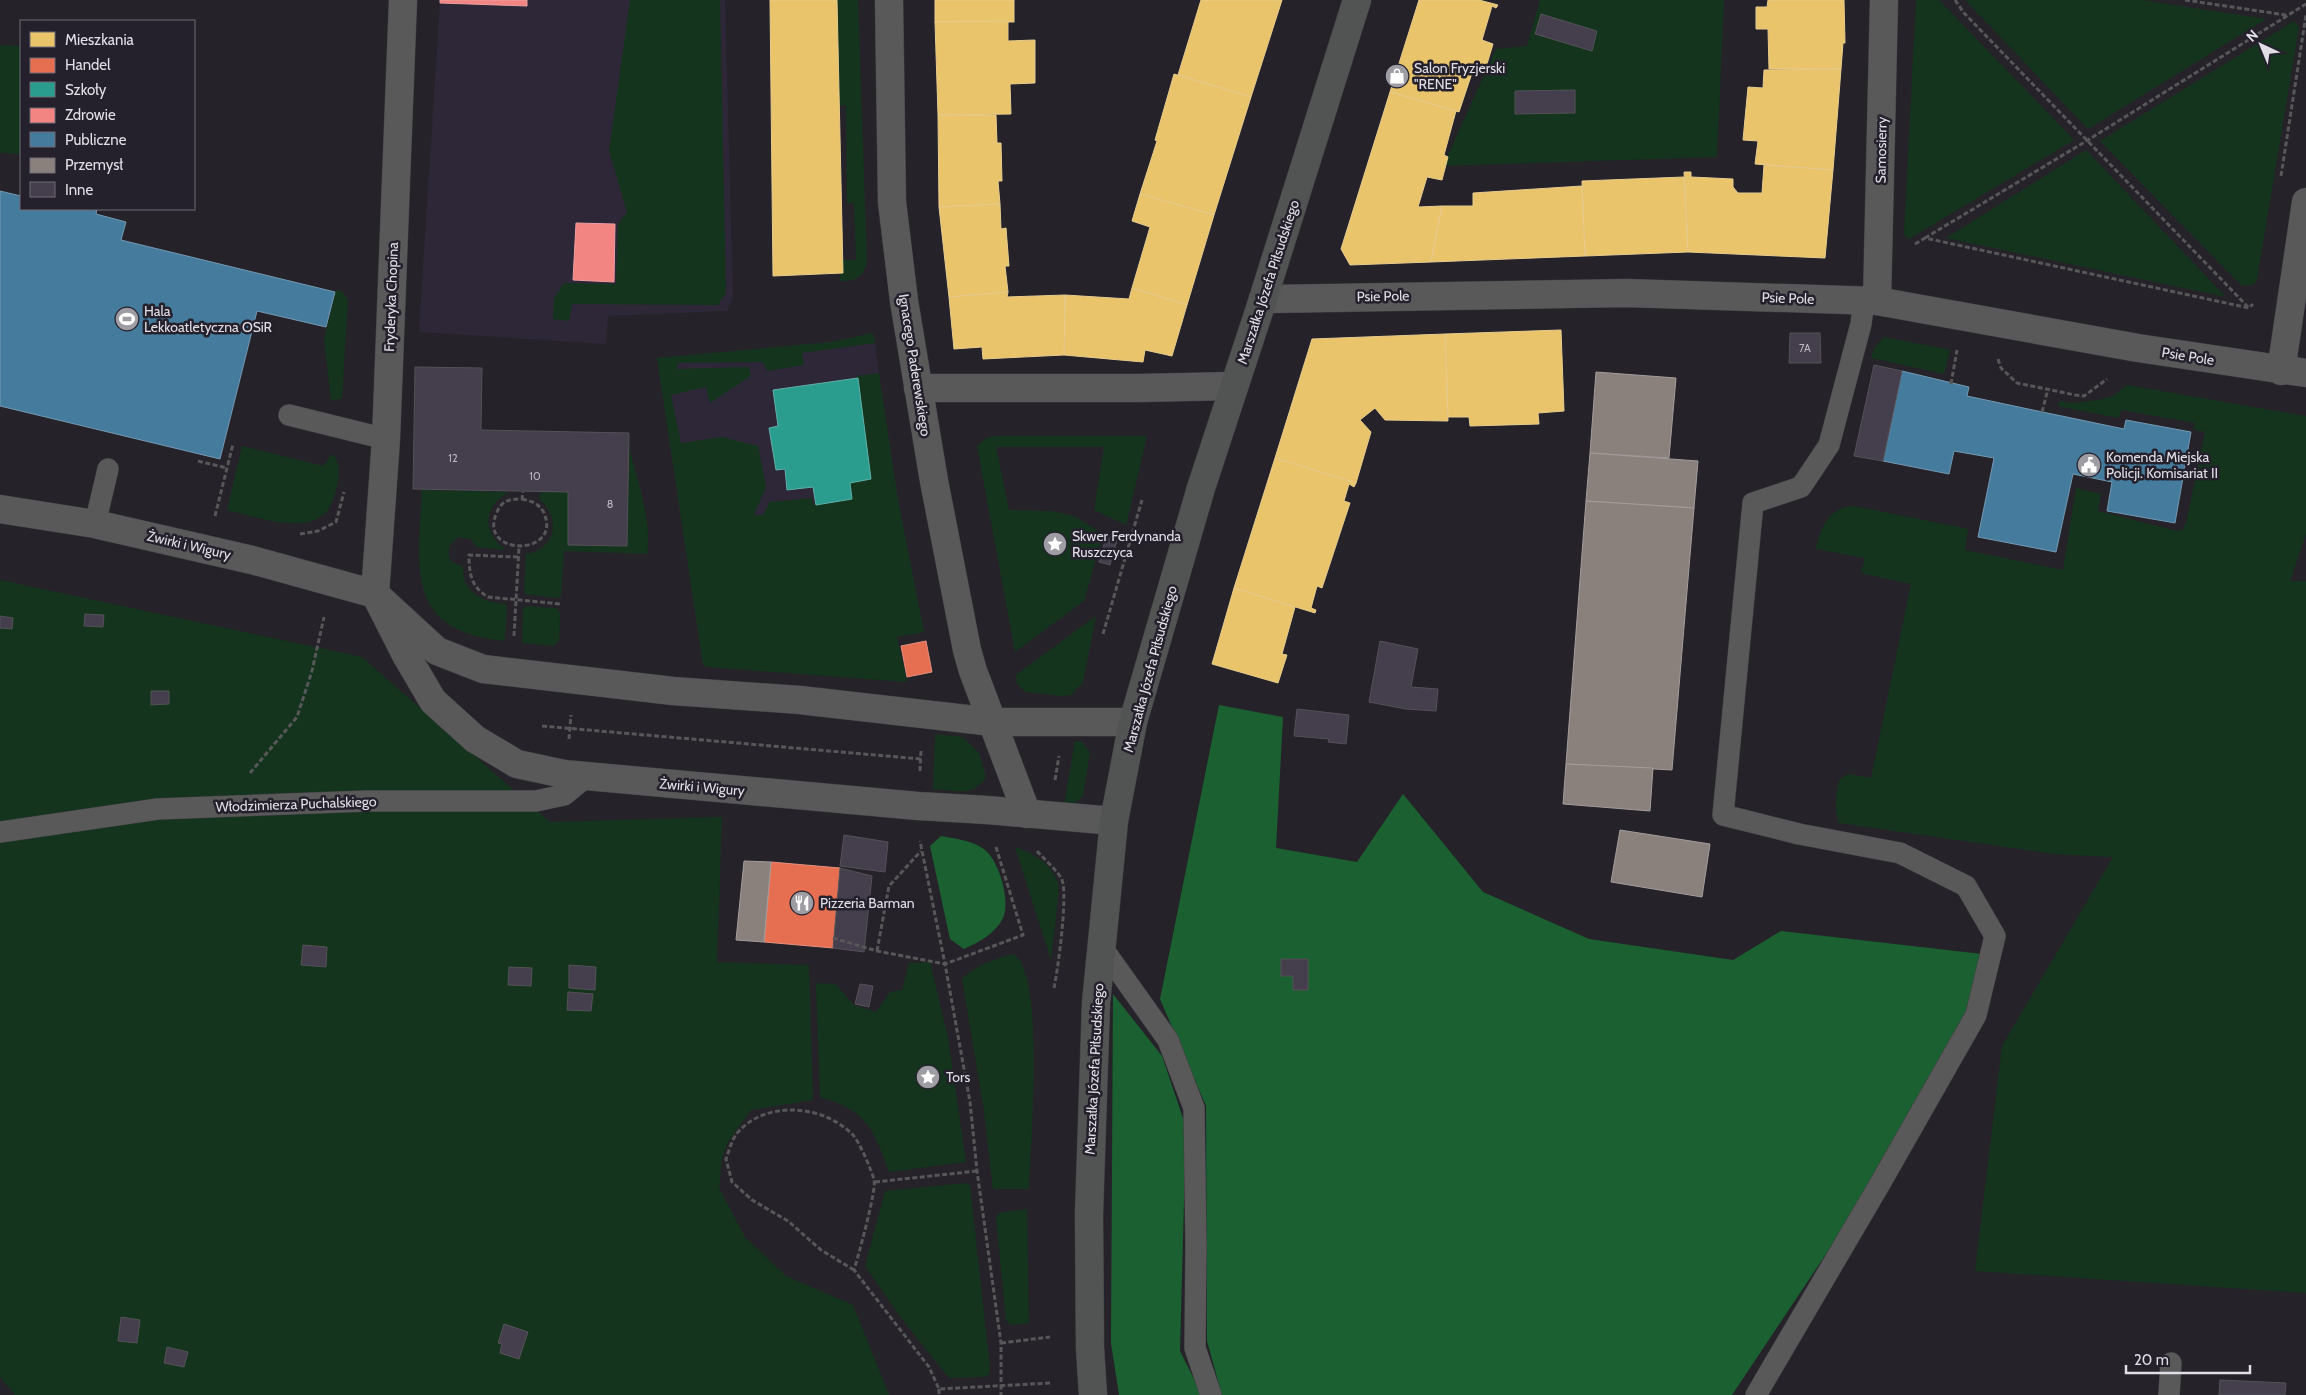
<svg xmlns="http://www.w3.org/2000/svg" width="2306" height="1395" viewBox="0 0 2306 1395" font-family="Cabin,sans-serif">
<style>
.built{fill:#2d2737}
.green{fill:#14341d}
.forest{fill:#1b6031}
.homes{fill:#e9c46a;stroke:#e7cc8f}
.shops{fill:#e76f51;stroke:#e5907e}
.schools{fill:#2a9d8f;stroke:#61b0a9}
.health{fill:#f28482;stroke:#ed9fa0}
.public{fill:#457b9d;stroke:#7499b3}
.industry{fill:#8a817c;stroke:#a49d9c}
.building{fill:#443e4d;stroke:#545257}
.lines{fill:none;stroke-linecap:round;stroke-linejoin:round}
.lane-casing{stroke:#3f3e43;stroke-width:22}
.street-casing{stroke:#3f3e43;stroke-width:29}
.secondary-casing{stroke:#3f3e43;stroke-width:29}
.path{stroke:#575658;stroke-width:3;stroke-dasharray:5 2.5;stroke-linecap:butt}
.lane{stroke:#59595a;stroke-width:21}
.street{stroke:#59595a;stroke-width:28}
.secondary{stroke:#525353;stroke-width:28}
.labels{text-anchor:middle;stroke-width:5;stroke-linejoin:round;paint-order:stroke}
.number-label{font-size:11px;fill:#bab6c0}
.poi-label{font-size:14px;fill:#e1dee6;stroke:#24202c;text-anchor:start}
.street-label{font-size:14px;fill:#e1dee6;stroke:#24202c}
</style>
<rect width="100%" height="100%" fill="#252329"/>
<g class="built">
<polygon points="440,0 725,0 733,296 727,311 608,316 606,344 419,332"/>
<polygon points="873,333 898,500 924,632 703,665 657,358 831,342"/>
</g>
<g class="green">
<polygon points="630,0 720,0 726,293 718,305 572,304 569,321 553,319 554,298 564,283 616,284 618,224 627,212 609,151"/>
<path d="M833,0H858L867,261C865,276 855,282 840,281V260H856L854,203H847L846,105L836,106Z"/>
<polygon points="1540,0 1724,0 1717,157 1443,166 1496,49 1527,46"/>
<polygon points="1916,0 1939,0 2074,140 1909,239 1904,234"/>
<polygon points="1965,0 2142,0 2266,19 2088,129"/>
<polygon points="2294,21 2299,27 2257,279 2254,284 2247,286 2241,285 2100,141"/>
<polygon points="0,45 21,46 21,154 0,153"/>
<polygon points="2086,150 2226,297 1946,238"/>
<polygon points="336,290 342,291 348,300 342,398 331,401 324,339"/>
<polygon points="873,333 875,343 802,353 804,365 767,371 763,362 678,363 677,369 749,367 751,376 710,403 706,387 671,395 681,443 722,437 758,446 766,487 754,515 763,515 770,502 812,498 814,505 849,499 847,482 869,479 856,376 879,373 898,500 924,632 897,637 907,682 707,667 703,665 657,358 831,342"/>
<polygon points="1884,337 1947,349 1950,351 1944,374 1871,358 1874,348"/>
<path d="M2127,385L2306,416V534L2290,581H2306V1293L1975,1271L2002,1046L2113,857L2054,854L1839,823C1834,807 1836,796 1839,780L1848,774L1871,778L1911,584L1865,574L1861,571L1865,558L1816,549C1820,529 1830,506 1854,506L1968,529L1965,550L2063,570L2076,488L2101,494L2098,511L2178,531L2183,529L2186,523L2205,432L2193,429L2195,423L2122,410L2118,418L2057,406L2060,401L2072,403L2098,400L2113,396Z"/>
<polygon points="994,436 1147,436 1126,525 1094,510 1104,447 996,447 1009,510 1052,511 1074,516 1103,534 1084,601 1015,652 977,446 985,439"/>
<path d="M242,446L323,466L331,455L335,456C341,465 339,479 336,490C334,497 332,505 327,511C307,536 253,516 227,510Z"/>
<path d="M629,446C637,481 652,518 647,554L564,551L561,596L557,598L524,594L526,554C556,549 562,518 539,499L541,492H568V545L627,546Z"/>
<path d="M422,490L510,492C482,506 482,532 506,550L477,547L470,539L459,537C449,544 446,550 451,561L463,567C462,592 482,602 505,604L507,606L505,641C404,631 418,569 422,490Z"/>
<polygon points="0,580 362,657 550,822 722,817 717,962 809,965 813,1100 751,1110 728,1142 722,1158 719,1188 745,1237 786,1276 853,1305 889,1395 15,1395 0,1377"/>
<polygon points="527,606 556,608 560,613 559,640 554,646 522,643 523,608"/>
<polygon points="1096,616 1083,682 1071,695 1061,696 1026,692 1017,684 1016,675"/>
<path d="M935,734L963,737L979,753L986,777C974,798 954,790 933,789Z"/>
<polygon points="1075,741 1082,742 1090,752 1083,796 1076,802 1064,805"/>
<path d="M1015,847C1034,854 1050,863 1058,883C1060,891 1052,948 1051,960Z"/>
<path d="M1013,954C1046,970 1030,1150 1029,1189H993L984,1111L962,979C976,965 994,959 1013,954Z"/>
<path d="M930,962L948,1038L966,1162L889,1172C874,1129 866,1110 820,1097L816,983L835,984L854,1005L876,1012L890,992L902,990L909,963Z"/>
<polygon points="966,1183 970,1186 990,1368 989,1374 985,1377 949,1378 902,1319 865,1266 885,1191"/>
<polygon points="1027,1209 1029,1323 1011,1325 1006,1320 996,1217 998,1213"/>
</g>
<g class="forest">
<polygon points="1219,705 1283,717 1276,848 1357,862 1403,794 1483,892 1589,939 1733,960 1781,931 1982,954 1969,1007 1848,1221 1732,1395 1222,1395 1207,1341 1206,1106 1160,999"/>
<path d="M941,836C955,839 973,840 985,850C999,861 1011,902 1003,918C995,934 979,942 964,949L950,939L930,846Z"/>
<polygon points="1113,994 1162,1056 1186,1127 1180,1351 1202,1395 1119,1395 1111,1343"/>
</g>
<g class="homes">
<polygon points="770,0 837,0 843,273 773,276"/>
<rect x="935" y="0" width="79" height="22"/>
<polygon points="1282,0 1251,97 1178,75 1201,0"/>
<polygon points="1419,0 1479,0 1498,5 1496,8 1492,6 1482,40 1493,44 1484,74 1473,70 1459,112 1390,92"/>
<polygon points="1768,0 1844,0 1845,43 1843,43 1841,69 1769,69 1768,29 1756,29 1756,7 1767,7"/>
<polygon points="1008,21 1008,41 1035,40 1035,83 1010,84 1011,114 938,115 935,22"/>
<polygon points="1841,69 1833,170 1755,164 1758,141 1743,140 1748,87 1763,88 1764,70"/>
<polygon points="1174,74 1251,97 1214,215 1140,194 1157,141 1155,140"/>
<polygon points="1390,92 1456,111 1444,155 1448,157 1442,180 1427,177 1418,207 1442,206 1431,262 1350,265 1341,249"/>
<polygon points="938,115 996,115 997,143 1001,143 1002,181 998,181 1000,204 939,207"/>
<polygon points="1764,165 1833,170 1825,258 1688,252 1684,172 1691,172 1691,177 1733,179 1733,187 1738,193 1762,193"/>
<polygon points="1684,177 1688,252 1585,256 1582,181"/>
<polygon points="1582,186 1585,256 1431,262 1442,206 1473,206 1473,193"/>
<polygon points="1140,194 1214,215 1187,305 1132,288 1150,227 1132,221"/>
<polygon points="1000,204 1001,229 1006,228 1009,266 1005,266 1008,292 949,297 939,207"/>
<polygon points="1132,288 1187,305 1172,356 1145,350 1143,362 1064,355 1065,295 1129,299"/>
<polygon points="1008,292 1007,297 1065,295 1064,355 983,359 982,347 954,349 949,297"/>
<polygon points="1561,330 1564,411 1538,413 1539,424 1470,426 1469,417 1448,417 1445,334"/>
<polygon points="1445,334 1448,421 1385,420 1375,408 1360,420 1371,432 1356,483 1275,458 1312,339"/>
<polygon points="1275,458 1356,483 1354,487 1349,484 1344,501 1350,503 1322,588 1317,586 1311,608 1316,610 1315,613 1234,588"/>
<polygon points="1234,588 1295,607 1282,654 1287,655 1278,683 1212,664"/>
</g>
<g class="shops">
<polygon points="926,641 932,672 907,677 901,646"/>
<polygon points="771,862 840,868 833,948 764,942"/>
</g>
<polygon class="schools" points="858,378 871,479 850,483 852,499 816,505 813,487 787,490 785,469 776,470 769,428 778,426 773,390"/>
<g class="health">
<polygon points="440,0 527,0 527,6 440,3"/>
<polygon points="576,223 615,224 614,282 573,280"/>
</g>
<g class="public">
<polygon points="0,191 21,196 21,209 97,209 96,214 126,222 121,240 335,292 326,327 257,311 220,459 0,406"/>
<polygon points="1902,371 1969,387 1967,396 2033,410 2124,429 2126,420 2191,432 2175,523 2107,511 2112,482 2073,474 2056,552 1978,537 1994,458 1954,451 1949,474 1883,461"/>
</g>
<g class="industry">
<polygon points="1596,372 1676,378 1669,458 1590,453"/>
<polygon points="1590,453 1698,461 1694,508 1586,501"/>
<polygon points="1586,501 1694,508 1672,770 1566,764"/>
<polygon points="1566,764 1653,768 1650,811 1563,804"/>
<polygon points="1620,830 1710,844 1702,897 1611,882"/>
<polygon points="744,861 771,862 764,942 736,940"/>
</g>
<g class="building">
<polygon points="1541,14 1597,31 1592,51 1535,34"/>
<polygon points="1575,90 1575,113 1515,114 1515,91"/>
<polygon points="1790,333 1820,333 1821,363 1789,363"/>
<polygon points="1874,365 1902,371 1883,461 1854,456"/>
<polygon points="415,367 482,368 481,430 629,433 627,546 568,545 568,492 413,489"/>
<polygon points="1107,534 1118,537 1110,565 1099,562"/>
<polygon points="85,614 104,615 103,627 84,626"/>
<polygon points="0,616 13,618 12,629 0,628"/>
<polygon points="1380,641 1418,649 1411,687 1438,689 1436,711 1406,709 1369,702"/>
<polygon points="151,691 169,691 169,704 151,705"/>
<polygon points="1297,709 1349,715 1346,744 1328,742 1329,739 1294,736"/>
<polygon points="844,835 888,842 885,872 840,866"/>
<polygon points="840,868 872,876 864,952 833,948"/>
<polygon points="303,945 327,947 326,967 301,965"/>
<polygon points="1281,959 1308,959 1308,990 1293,990 1293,976 1281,976"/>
<polygon points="569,965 596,967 595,990 569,988"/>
<polygon points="509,967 532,968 531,986 508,985"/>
<polygon points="860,984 873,986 869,1007 855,1004"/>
<polygon points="568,992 593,994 591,1011 567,1010"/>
<polygon points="121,1317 140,1320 137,1343 118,1341"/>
<polygon points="504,1324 528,1332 519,1359 500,1353 502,1344 498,1343"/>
<polygon points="167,1347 188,1352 184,1367 164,1363"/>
<polygon points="2220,1380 2286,1383 2285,1395 2219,1395"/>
</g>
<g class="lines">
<g class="lane-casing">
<g id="lane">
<polyline points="289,415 386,439"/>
<polyline points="95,524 108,469"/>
<polyline points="0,832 158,809 367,801 536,801 564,795 586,777"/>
<polyline points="1101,946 1168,1040 1194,1108 1196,1245 1195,1348 1211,1395"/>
<polyline points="1756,1395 1881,1182 1976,1015 1995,936 1966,886 1900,853 1799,834 1723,815 1753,503 1801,487 1829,445 1861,324 1864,300"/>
<polyline points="2169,1395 2171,1363"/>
</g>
</g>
<g class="street-casing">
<g id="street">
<polyline points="403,0 386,439 375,594 406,655 433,701 475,739 517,764 564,774 918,806 987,810 1114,821"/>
<polyline points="889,0 892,202 904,301 934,481 967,650 973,671 1027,814"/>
<polyline points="1263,299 1627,293 1877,301 2138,348 2306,373"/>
<polyline points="1877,301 1884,0"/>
<polyline points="2281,371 2306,202"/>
<polyline points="918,388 1139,388 1234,386"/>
<polyline points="0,509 95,524 252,560 375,594 437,651 483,669 673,691 800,700 993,722 1133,722"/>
</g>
</g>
<g class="secondary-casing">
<polyline id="secondary" points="1093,1395 1090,1348 1089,1214 1096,1003 1114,821 1133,722 1201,488 1263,299 1357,0"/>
</g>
<g class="path">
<polyline points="1955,0 1964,13 2248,307"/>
<polyline points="2185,0 2286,15"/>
<polyline points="2281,176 2306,15"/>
<polyline points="1925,238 2088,140 2306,4"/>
<polyline points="1915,244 1925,238 2249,308 2253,304"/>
<polyline points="1998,359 2001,368 2017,383 2075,395 2084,396 2107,379"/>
<polyline points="1951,384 1957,350"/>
<polyline points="2042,412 2048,389"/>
<polyline points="198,461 227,468"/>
<path d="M522,499C531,501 539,503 544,513C563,557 476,557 497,512C502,500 510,499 522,499L523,492"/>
<polyline points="215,516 233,444"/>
<polyline points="300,534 318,531 336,522 344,492"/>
<path d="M518,557L469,555C469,573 471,587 488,597L561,604"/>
<polyline points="1103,634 1142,500"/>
<polyline points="514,636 519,547"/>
<polyline points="542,726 921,759"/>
<polyline points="569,739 571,715"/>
<polyline points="920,771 921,750"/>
<polyline points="250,773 297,717 312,671 324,617"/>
<polyline points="1055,780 1059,756"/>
<polyline points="996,847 1023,935 945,964 970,1102 977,1171 1001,1343 1001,1395"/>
<path d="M1037,851C1043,858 1059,872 1062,880C1068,896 1058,969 1054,988"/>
<polyline points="833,938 877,951 945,964 920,841"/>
<polyline points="877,951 889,886 921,851"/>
<polyline points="875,1182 977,1171"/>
<path d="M854,1270L821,1250L788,1221L752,1200L732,1182L726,1159C729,1151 732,1138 739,1131C768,1100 824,1105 853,1135C859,1141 872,1171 874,1180C877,1189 858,1257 854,1270L929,1367L939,1389L1051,1383"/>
<polyline points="1001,1343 1050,1337"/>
<polyline points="939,1389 939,1395"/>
</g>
<use href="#lane" class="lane"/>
<use href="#street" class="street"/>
<use href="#secondary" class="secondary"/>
</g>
<defs>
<g id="shop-disc" transform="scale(1.25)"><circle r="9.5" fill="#9f9da4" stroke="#24202c"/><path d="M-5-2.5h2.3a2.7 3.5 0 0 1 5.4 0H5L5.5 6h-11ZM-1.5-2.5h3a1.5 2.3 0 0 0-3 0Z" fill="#fff"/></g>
<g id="stadium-disc" transform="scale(1.25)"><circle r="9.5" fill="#9f9da4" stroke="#24202c"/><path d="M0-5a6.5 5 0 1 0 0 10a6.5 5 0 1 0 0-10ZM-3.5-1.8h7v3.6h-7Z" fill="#fff"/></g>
<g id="civic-disc" transform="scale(1.25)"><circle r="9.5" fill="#9f9da4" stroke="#24202c"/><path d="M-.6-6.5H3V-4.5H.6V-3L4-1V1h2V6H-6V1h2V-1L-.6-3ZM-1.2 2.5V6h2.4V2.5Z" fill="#fff"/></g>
<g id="sight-disc" transform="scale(1.25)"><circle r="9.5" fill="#9f9da4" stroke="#24202c"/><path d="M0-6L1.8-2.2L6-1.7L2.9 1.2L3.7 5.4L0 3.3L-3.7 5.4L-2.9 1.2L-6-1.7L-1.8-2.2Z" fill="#fff"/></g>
<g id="restaurant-disc" transform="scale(1.25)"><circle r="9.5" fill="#9f9da4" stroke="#24202c"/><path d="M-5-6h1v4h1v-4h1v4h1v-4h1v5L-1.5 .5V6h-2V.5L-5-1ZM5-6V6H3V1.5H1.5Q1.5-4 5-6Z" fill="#fff"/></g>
</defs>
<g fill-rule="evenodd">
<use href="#shop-disc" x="1397" y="76"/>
<use href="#stadium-disc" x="127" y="319"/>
<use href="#civic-disc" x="2089" y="465"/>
<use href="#sight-disc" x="1055" y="544"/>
<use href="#restaurant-disc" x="802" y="903"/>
<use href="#sight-disc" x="928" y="1077"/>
</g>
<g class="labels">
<g class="number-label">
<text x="1805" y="352">7A</text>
<text x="453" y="462">12</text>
<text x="535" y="480">10</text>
<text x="610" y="508">8</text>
</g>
<g class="poi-label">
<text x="1414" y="73">Salon Fryzjerski<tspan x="1414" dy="16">"RENE"</tspan></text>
<text x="144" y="316">Hala<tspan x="144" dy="16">Lekkoatletyczna OSiR</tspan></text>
<text x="2106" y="462">Komenda Miejska<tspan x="2106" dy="16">Policji. Komisariat II</tspan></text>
<text x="1072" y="541">Skwer Ferdynanda<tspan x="1072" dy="16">Ruszczyca</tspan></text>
<text x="820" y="908">Pizzeria Barman</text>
<text x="946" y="1082">Tors</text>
</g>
<g class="street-label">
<text transform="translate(1881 150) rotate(-89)" y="5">Samosierry</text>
<text transform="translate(1268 282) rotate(-72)" y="5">Marszałka Józefa Piłsudskiego</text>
<text transform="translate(1383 296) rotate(-1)" y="5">Psie Pole</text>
<text transform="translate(391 297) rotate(-88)" y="5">Fryderyka Chopina</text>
<text transform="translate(1788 298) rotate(2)" y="5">Psie Pole</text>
<text transform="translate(2188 356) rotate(9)" y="5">Psie Pole</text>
<text transform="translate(915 365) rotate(81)" y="5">Ignacego Paderewskiego</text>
<text transform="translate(189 545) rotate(13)" y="5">Żwirki i Wigury</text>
<text transform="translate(1150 669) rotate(-75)" y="5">Marszałka Józefa Piłsudskiego</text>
<text transform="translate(702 787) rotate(5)" y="5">Żwirki i Wigury</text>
<text transform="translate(296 804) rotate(-2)" y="5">Włodzimierza Puchalskiego</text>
<text transform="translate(1094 1069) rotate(-87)" y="5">Marszałka Józefa Piłsudskiego</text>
</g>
</g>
<rect x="20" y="20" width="175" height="190" fill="#24202c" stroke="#706c76"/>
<rect x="30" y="32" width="25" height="15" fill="#e9c46a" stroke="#706c76"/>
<text x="65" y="45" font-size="15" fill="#e1dee6">Mieszkania</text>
<rect x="30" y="58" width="25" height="15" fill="#e76f51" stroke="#706c76"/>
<text x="65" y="70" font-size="15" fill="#e1dee6">Handel</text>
<rect x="30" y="82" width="25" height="15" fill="#2a9d8f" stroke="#706c76"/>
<text x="65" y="95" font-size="15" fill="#e1dee6">Szkoły</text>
<rect x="30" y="108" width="25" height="15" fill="#f28482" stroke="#706c76"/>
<text x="65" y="120" font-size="15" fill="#e1dee6">Zdrowie</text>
<rect x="30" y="132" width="25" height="15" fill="#457b9d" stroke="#706c76"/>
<text x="65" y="145" font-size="15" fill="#e1dee6">Publiczne</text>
<rect x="30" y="158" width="25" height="15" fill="#8a817c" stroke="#706c76"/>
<text x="65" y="170" font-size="15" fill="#e1dee6">Przemysł</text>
<rect x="30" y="182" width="25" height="15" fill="#443e4d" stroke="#706c76"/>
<text x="65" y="195" font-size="15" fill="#e1dee6">Inne</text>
<g transform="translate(2261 45) rotate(316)" stroke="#24202c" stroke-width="4" paint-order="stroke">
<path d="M0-4L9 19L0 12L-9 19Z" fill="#e1dee6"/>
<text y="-8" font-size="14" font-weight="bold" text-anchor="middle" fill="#e1dee6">N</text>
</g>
<path d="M2126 1365v8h124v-8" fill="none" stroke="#e1dee6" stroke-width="2.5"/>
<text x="2134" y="1365" font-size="15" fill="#e1dee6" stroke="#24202c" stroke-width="4" paint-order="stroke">20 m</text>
</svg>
